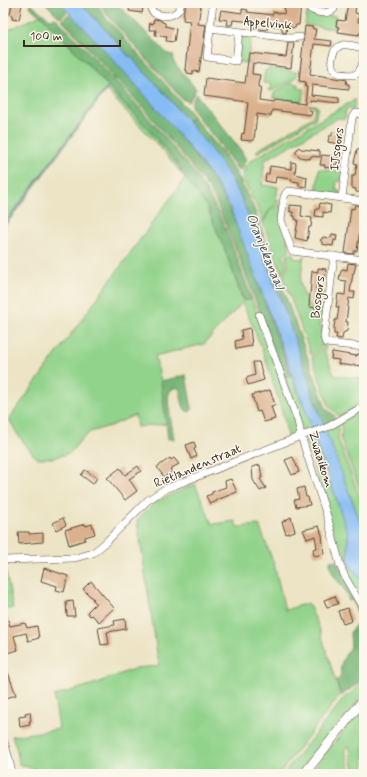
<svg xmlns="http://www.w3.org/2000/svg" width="367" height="777" viewBox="0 0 367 777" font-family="Mynerve,sans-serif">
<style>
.green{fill:#92d38b;stroke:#667e54}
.forest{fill:#75b577;stroke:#58704a}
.water{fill:#86bcf5;stroke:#60738a}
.building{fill:#dbb08c}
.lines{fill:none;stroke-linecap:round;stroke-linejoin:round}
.minor-casing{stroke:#564637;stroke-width:8}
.tertiary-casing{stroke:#564637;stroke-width:10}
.minor{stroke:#fff;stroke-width:7}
.tertiary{stroke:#fff;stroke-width:9}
.labels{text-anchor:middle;stroke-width:3;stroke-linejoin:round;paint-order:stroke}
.street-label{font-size:13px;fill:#3b2a1e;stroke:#fbf7ec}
.water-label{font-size:14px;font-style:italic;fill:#52565e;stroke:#fbf7ec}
</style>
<rect width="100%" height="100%" fill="#fbf7ec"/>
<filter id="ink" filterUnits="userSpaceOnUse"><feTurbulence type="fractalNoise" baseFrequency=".025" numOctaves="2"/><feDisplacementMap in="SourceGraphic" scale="8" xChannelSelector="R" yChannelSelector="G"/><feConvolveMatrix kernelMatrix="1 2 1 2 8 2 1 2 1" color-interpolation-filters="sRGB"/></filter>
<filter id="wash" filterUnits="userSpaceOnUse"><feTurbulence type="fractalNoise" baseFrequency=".012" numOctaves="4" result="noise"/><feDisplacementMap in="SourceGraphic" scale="16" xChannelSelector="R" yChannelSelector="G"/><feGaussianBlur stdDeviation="0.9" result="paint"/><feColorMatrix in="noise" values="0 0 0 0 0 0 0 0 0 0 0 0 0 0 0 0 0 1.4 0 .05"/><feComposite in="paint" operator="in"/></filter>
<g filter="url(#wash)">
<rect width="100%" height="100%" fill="#ece4c5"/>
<g class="green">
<polygon points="307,12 336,16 334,29 305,25"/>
<polygon points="41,15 152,133 182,170 178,169 159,146 106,90 3,229 3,227 107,88 106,88 3,225 3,35 6,31"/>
<polygon points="242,34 251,35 248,63 238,62"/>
<polygon points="269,68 297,72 296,78 294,78 294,81 289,81 272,91 268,90 268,89 271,89 272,84 263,83 265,71"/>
<polygon points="289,83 298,84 298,88 304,89 302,102 273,98 274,93"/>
<polygon points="355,99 354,110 346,109 345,119 338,118 265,160 262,185 278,187 276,200 280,200 270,209 263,222 256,205 242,178 245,166 250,161 349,103 350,104 351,103 351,102"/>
<polygon points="310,105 316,105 318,107 315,119 257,153 256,151 313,117 315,107 310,106"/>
<polygon points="319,169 343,172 342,181 337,181 336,190 340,191 339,194 316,193"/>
<path d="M185,178L206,205L225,250L243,301L252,299L292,409L297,431L295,435L289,438C285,428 284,416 280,405C270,371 258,335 242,303L204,344L155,356L161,381L166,424L137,427L135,415L113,425L90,432L80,441L70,453L53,458H36L18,435L9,419Z"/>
<polygon points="280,203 290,251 283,256 286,265 282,274 263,223 270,210"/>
<polygon points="291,253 294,254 293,258 302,259 304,255 300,283 309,308 326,310 325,319 320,318 319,327 323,328 321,348 311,355 283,277 288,265 286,257"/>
<polygon points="324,345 326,345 325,352 334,375 364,379 364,404 338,417 336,413 329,406 312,357 323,349"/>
<polygon points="291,375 310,422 312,431 304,432 303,431 283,377"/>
<polygon points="364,409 364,444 358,444 364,460 364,501 341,439 342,429 340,422"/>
<polygon points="337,424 339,430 338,439 364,509 364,532 325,430"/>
<polygon points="312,434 326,473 324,474 314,464 305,440 306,437"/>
<polygon points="313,465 324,475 327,483 330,482 348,533 348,563 357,575 364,582 364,587 355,591 345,576"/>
<polygon points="195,484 212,524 235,521 237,527 259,525 274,564 285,610 308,603 319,627 340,695 279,774 87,774 86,770 48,774 19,764 17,750 12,736 59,729 54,696 94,684 136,668 159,666 137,520 155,502"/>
<polygon points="5,566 13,608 3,610 3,567"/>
<polygon points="364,683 364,694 299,774 283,774 344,698"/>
<polygon points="364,705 364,774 355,774 349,745 345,749 351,774 309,774"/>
</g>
<g class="forest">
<path d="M29,3L50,19L55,18L58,20C95,58 131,97 165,137C179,155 195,172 207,192C227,225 238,263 252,299L244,301L225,250L206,205L178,169L181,170L182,169C138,115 89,66 41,15L40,16L31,8Z"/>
<polygon points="45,3 60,3 68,11 62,17 59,17"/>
<polygon points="82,3 97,3 106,18 124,37 117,42 81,4"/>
<polygon points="100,3 116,3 168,54 174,55 173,61 196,89 189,102 182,99 108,16"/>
<polygon points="70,13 109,54 172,126 218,186 236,223 291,375 283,377 264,324 238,254 216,202 209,189 185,158 144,109 62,20 63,19"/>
<polygon points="124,38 154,71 194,117 187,122 174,104 135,62 134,58 128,56 119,45 119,42"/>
<polygon points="196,94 240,149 246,160 240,170 238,170 221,146 192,110 191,104"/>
<polygon points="194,118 224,154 239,178 253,206 326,408 334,415 335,419 324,426 283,305 241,197 229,175 210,148 189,125 189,122"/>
<path d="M186,375L192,410L189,412C181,410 182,396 179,388C175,387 170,389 169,394C166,401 173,429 174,439H168L161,381Z"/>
<path d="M330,561H336L364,613L361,618L359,619L353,600L349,601C348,597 346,593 344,589C338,580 330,575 330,561Z"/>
<path d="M362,621H364V679L346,692L342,696L336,681L341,676C339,663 344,657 351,647L350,633L357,623Z"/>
</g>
<g class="water">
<path d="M60,3H80L117,42L128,56L134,58L135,62L165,94L210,148L229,175L241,197L283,305L309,381L312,394L364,532V582L357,575L348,563V534L325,465L313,436L310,422L229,205C209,169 182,138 155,107C125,72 93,37 60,3Z"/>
<polygon points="106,88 107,88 131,112 108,89 106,89 3,227 5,223"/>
</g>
<g id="blocks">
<g class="building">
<polygon points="12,3 22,4 19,20 12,19 12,15 10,15"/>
<polygon points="130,3 144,3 142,13 129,11"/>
<polygon points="187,3 201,4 198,24 206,25 199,72 193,71 193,74 187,73 187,70 185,70 190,21 183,20 184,9"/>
<polygon points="285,3 301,4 299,25 296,25 295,28 287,27 286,33 282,32 282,27 268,25 267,30 254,28 253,22 233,20 232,25 227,25 228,20 219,19 221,10 242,13 242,9 248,10 247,12 273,15 273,12 284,14"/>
<polygon points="348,3 356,3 355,13 359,14 358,22 364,23 362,34 359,33 359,35 338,32 339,27 336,26 337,20 345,21"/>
<polygon points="154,19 161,20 162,22 165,23 165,26 176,29 174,42 166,41 167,37 155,35 156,30 149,30 150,23 153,24"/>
<polygon points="305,26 313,27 313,29 316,29 314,39 332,41 331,46 314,44 310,74 347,80 346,84 349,84 349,89 312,85 311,95 339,98 339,103 310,100 309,110 312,111 311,115 272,110 271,116 257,114 254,140 252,140 252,141 241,140 242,133 244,134 248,102 204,96 206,78 245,83 249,53 286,57 288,43 294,43 291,68 253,63 252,74 260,75 258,85 258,87 261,87 259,100 273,102 274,100 305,104 307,87 305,87 306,82 299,81"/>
<polygon points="332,132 342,133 341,140 339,140 339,144 328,142 329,136 332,136"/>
<polygon points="299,147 301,149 320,151 320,157 311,156 310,159 300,157 295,152"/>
<polygon points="357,149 364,150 364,193 356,192 356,189 352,188 352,176 355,176 357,164 354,163"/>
<polygon points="322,155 338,157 337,165 332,165 331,168 324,167 325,165 320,165"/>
<polygon points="291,162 296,163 295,174 307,177 306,187 299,186 299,182 291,181 292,179 276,177 275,183 265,181 266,174 269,174 270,166 291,169"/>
<polygon points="320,203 331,205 330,213 323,212 323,217 315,216 316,209 319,209"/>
<polygon points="290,205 302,206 301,216 312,218 311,227 309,227 307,241 295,238 298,220 295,219 295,216 293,216 293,212 290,212"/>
<polygon points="355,205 363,206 357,251 354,251 354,254 345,253 351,208 354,209"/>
<polygon points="332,234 337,235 336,241 334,240 333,246 322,244 322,242 320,240 322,239 323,237 331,238"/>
<polygon points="348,263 356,264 354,273 353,273 350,292 355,292 354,299 349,298 346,322 348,322 347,331 343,333 342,339 336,338 337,334 334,334 334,327 335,320 337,320 339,307 336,307 338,294 345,295 346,284 346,281 339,280 340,274 342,269 347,270"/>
<polygon points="318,268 326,269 325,277 318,277 316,289 317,289 317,291 323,291 322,300 318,299 317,308 309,307 312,271 318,272"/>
<polygon points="250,328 252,346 236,349 235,341 242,339 241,330"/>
<polygon points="332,352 357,356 357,354 364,355 364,363 362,363 362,366 354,365 352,366 338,364 339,360 331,359"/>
<polygon points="253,362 259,362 264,380 248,385 246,378 255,375"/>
<polygon points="270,390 275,405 271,406 275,419 264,422 260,411 257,412 252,395"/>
<polygon points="194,442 196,448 194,449 197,456 191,459 186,445"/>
<polygon points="293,457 299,472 292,475 285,460"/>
<polygon points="170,458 171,460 174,458 179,464 170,469 172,472 164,477 157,467"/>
<polygon points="260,465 262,478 260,479 266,488 260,491 253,480 252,467"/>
<polygon points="138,466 141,471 129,479 137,491 125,500 107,478 120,468 125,475"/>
<polygon points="85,470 97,478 93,484 81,475"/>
<polygon points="231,479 237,492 217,500 217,501 210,504 206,496 212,494 212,492 226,487 225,481"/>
<polygon points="304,487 306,497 308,497 310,505 296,507 294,500 299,499 297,489"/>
<polygon points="291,517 295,531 286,534 282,522"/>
<polygon points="63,518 66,525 56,530 53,523"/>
<polygon points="85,524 86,526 92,524 95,534 85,537 85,540 69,545 65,530"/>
<polygon points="319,526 322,535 324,554 314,556 313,549 317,548 315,536 307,539 303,530"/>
<polygon points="18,532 29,532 29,534 43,533 43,542 19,544"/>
<polygon points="44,568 68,576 64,592 56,590 57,586 41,581"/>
<polygon points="91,581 114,608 99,622 92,615 90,616 87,612 96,603 92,599 94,599 92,598 83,589"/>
<polygon points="335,596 338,604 327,607 324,600"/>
<polygon points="73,601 75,616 67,616 66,602"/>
<polygon points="348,608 352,621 343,624 338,611"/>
<polygon points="7,617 10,626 25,623 27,628 37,626 39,638 28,641 26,633 14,636 18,650 3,654 3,618"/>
<polygon points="125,619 126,629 107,632 109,644 101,645 98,628 115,625 114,621"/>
<polygon points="7,670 16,695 6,698 3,691 3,671"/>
<polygon points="30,712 31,721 29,721 30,725 20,727 19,717 26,716 25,713"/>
</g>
</g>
</g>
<g filter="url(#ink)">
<use href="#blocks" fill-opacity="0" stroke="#564637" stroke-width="1"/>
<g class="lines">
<g class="minor-casing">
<g id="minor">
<path d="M150,3L151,9L154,13C165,18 179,17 181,3"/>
<polyline points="213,3 207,57 236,61 239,32"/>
<path d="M306,3C310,13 326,16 334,9L336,3"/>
<polyline points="210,28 290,38 300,37"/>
<path d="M364,48C357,47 348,44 342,45C332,48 328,65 336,72C341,75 350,75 355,75C364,69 363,59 364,50"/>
<polyline points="342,198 352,118 355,113 364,114"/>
<polyline points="364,201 289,191 286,193 284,197 281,220 292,251 364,260"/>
<polyline points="334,256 324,337 325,341 326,343 364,347"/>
<polyline points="259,315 298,421 301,436 328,519 340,565 345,577 364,610"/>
<polyline points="3,560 75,558 93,553 104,544 148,500 165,489 301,436 328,427 364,406"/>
</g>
</g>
<g class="tertiary-casing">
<g id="tertiary">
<polyline points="3,742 8,759 11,774"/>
<polyline points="304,774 364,699"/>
</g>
</g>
<use href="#minor" class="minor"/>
<use href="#tertiary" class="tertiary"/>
</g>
</g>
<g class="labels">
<g class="street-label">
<text transform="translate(268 22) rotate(5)" y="5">Appelvink</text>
<text transform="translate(336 149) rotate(-83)" y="5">IJsgors</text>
<text transform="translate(317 297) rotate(-83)" y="5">Bosgors</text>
<text transform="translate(322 459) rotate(73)" y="5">Zwaaikom</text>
<text transform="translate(197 465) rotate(-23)" y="5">Rietlandenstraat</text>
</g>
<g class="water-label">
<text transform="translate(266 251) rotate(68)" y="5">Oranjekanaal</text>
</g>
</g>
<rect width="367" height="777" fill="none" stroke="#fbf7ec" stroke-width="16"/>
<path d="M24 40v6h96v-6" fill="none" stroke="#3b2a1e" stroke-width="2"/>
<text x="30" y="40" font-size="12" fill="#3b2a1e" stroke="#fbf7ec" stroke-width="3" paint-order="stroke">100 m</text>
</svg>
